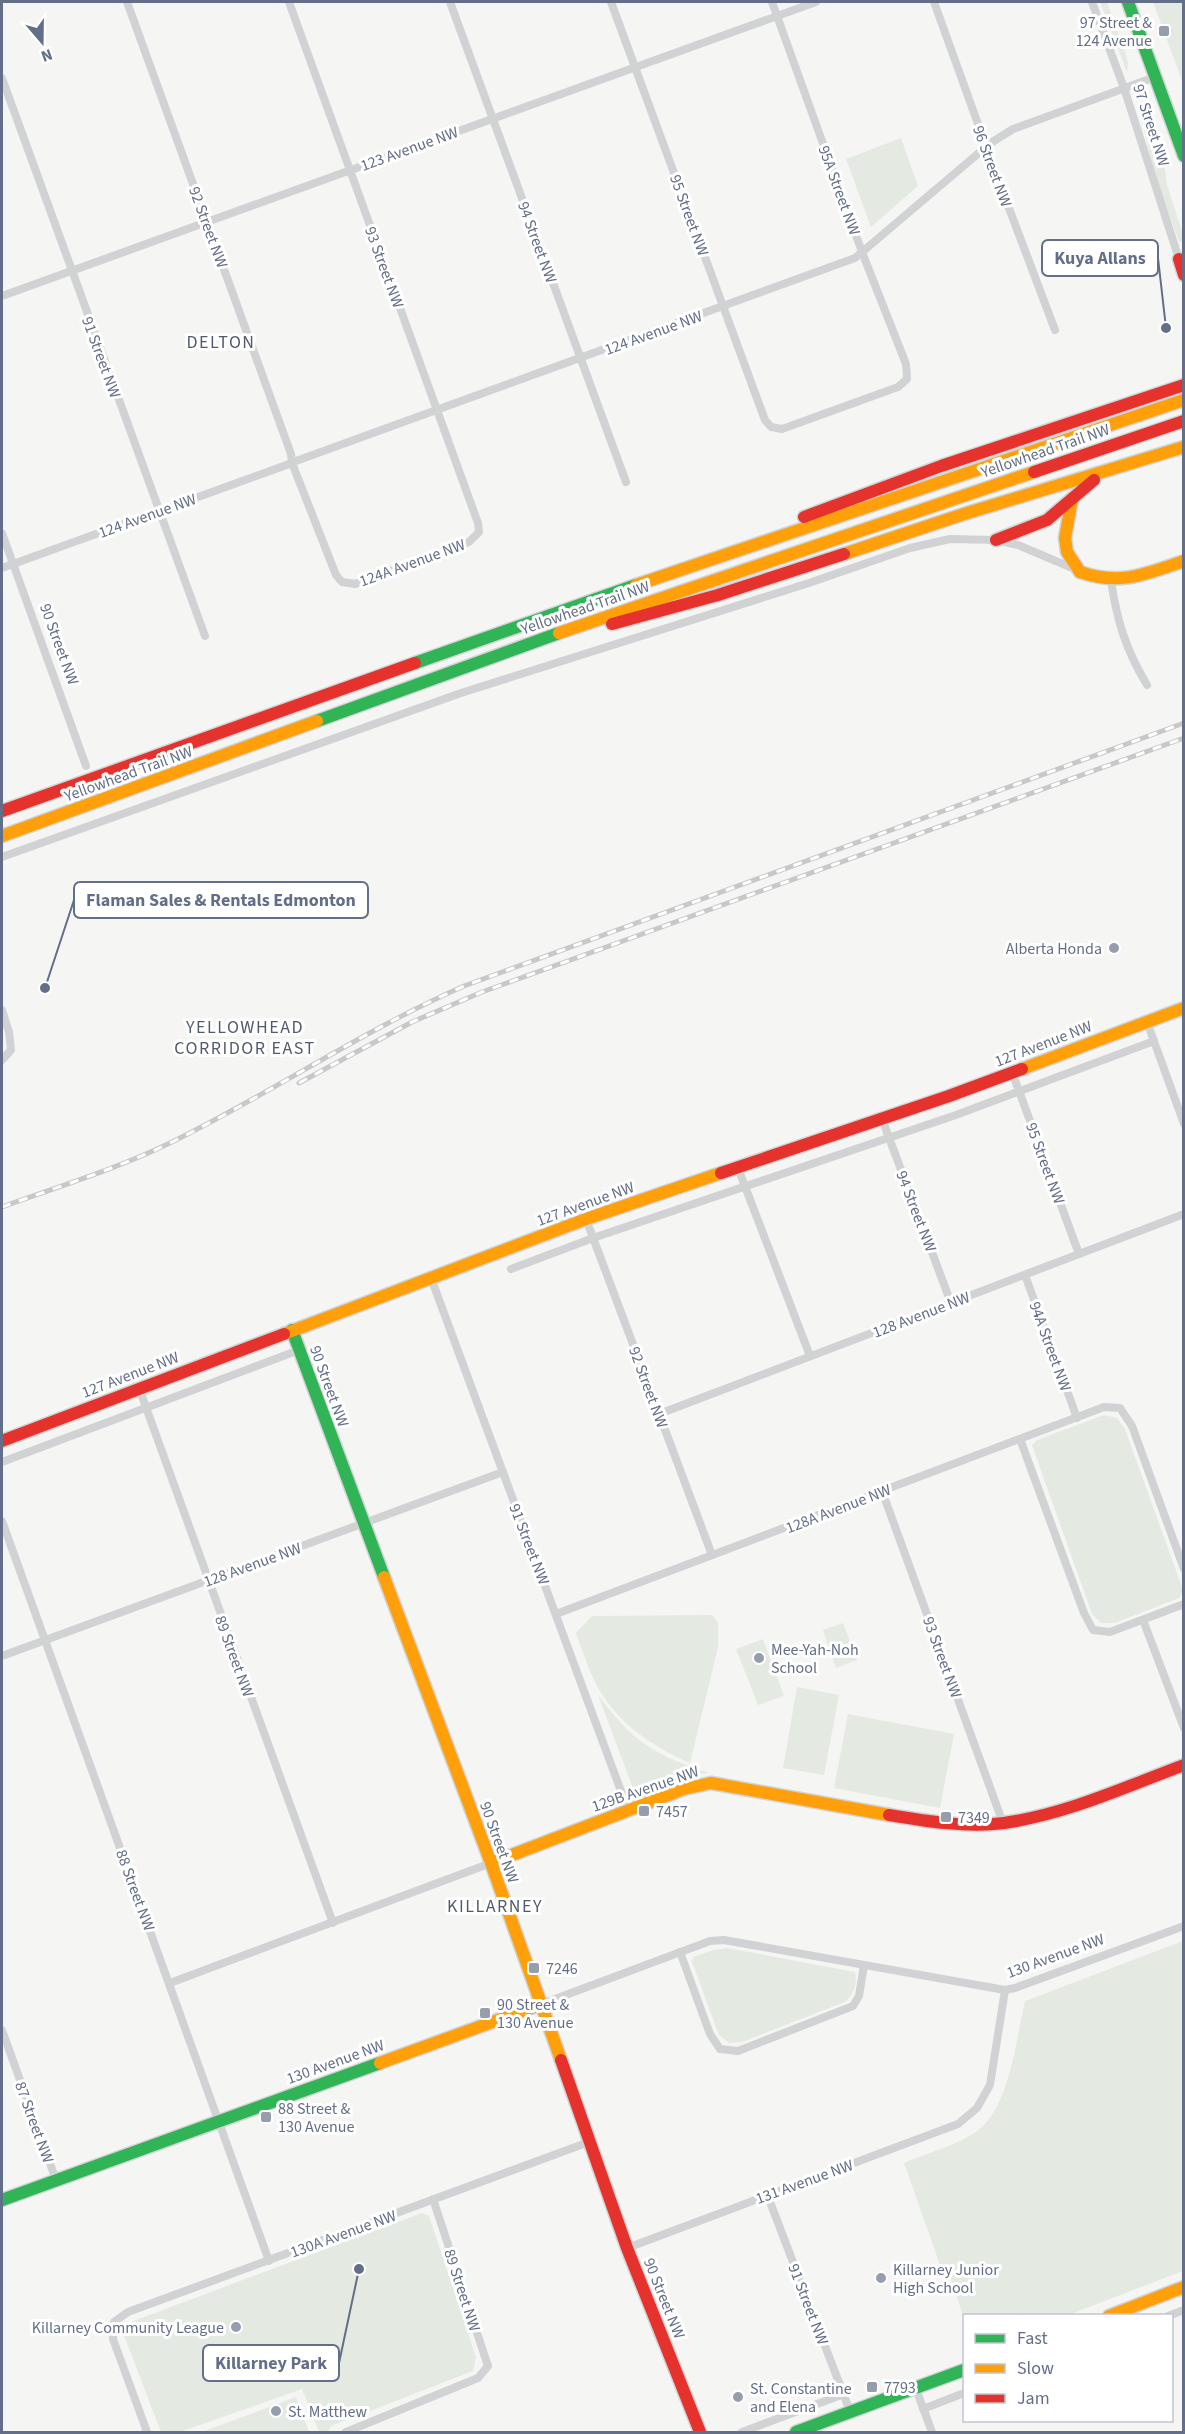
<svg xmlns="http://www.w3.org/2000/svg" width="1185" height="2434" viewBox="0 0 1185 2434" font-family="'Source Sans 3',sans-serif">
<style>
.green{fill:#e4e9e2}
.lines{fill:none;stroke-linecap:round;stroke-linejoin:round}
.fast-casing{stroke:#d1d3d5;stroke-width:15}
.slow-casing{stroke:#d1d3d5;stroke-width:15}
.jam-casing{stroke:#d1d3d5;stroke-width:15}
.street{stroke:#d1d2d3;stroke-width:8}
.fast{stroke:#30b455;stroke-width:12}
.slow{stroke:#ff9f0a;stroke-width:12}
.jam{stroke:#e5322d;stroke-width:12}
.rail-casing{stroke:#c8c8ca;stroke-width:5}
.rail{stroke:#fff;stroke-width:3;stroke-dasharray:9;stroke-linecap:butt}
.poi-dot{fill:#969eae;stroke:#fff;stroke-width:2}
.labels{text-anchor:middle;stroke-width:6;stroke-linejoin:round;paint-order:stroke}
.poi-label{font-size:16px;fill:#636f88;stroke:#fff;text-anchor:start}
.street-label{font-size:16px;fill:#636f88;stroke:#fff}
.neighbourhood-label{font-size:18px;letter-spacing:1.5px;fill:#525b6c;stroke:#fff}
.leader{fill:none;stroke:#636f88;stroke-width:2}
.callout-dot{fill:#636f88;stroke:#fff;stroke-width:2}
.callout{fill:#fff;stroke:#636f88;stroke-width:2}
.callout-label{font-size:18px;text-anchor:middle;font-weight:bold;fill:#636f88}
</style>
<rect width="100%" height="100%" fill="#f5f6f4"/>
<g class="green">
<polygon points="1100,2 1107,2 1126,55 1128,63 1127,72"/>
<polygon points="1153,2 1183,2 1183,83"/>
<polygon points="1146,108 1164,160 1167,185 1183,235 1183,241 1179,242 1157,181 1139,110"/>
<polygon points="901,138 918,186 871,227 846,159"/>
<polygon points="1104,1415 1117,1418 1125,1429 1183,1590 1179,1598 1115,1623 1101,1623 1092,1614 1032,1445 1037,1440"/>
<path d="M712,1615L718,1623V1647L690,1763C651,1746 616,1722 596,1684C588,1668 582,1650 576,1633L592,1616Z"/>
<polygon points="843,1623 857,1660 836,1668 823,1630"/>
<polygon points="763,1639 784,1696 758,1705 736,1649"/>
<polygon points="797,1687 839,1695 824,1775 783,1768"/>
<path d="M598,1695C633,1742 653,1754 709,1773L695,1774L638,1793L634,1791Z"/>
<polygon points="848,1714 954,1734 940,1808 834,1788"/>
<path d="M1183,1941V2271L1068,2315L964,2316V2318L950,2277L945,2279L904,2163C927,2153 955,2146 976,2132C1009,2109 1016,2040 1025,2001Z"/>
<path d="M728,1948L855,1972C858,1983 853,1999 842,2003L742,2042L729,2043L719,2035L692,1962L693,1957L713,1950Z"/>
<polygon points="422,2213 429,2216 476,2357 473,2371 331,2426 328,2432 319,2432 302,2389 180,2432 161,2432 123,2333 128,2323"/>
<polygon points="296,2397 309,2432 202,2432"/>
</g>
<g class="lines">
<g class="fast-casing">
<g id="fast">
<polyline points="1128,2 1184,156"/>
<polyline points="415,663 636,585"/>
<polyline points="317,721 559,633"/>
<polyline points="292,1330 384,1577"/>
<polyline points="2,2200 380,2063"/>
<polyline points="796,2432 964,2370"/>
</g>
</g>
<g class="slow-casing">
<g id="slow">
<polyline points="1072,499 1065,538 1067,552 1080,572"/>
<polyline points="844,554 964,514 1184,447"/>
<path d="M1080,572C1120,586 1146,574 1184,561"/>
<polyline points="636,585 1184,400"/>
<polyline points="559,633 1034,472"/>
<polyline points="2,836 317,721"/>
<polyline points="1022,1069 1184,1008"/>
<polyline points="284,1334 586,1219 721,1173"/>
<polyline points="384,1577 491,1863 561,2060"/>
<polyline points="491,1863 684,1789 711,1783 889,1815"/>
<polyline points="380,2063 539,2005"/>
<polyline points="1109,2316 1184,2287"/>
</g>
</g>
<g class="jam-casing">
<g id="jam">
<polyline points="1179,259 1184,275"/>
<polyline points="1034,472 1184,421"/>
<polyline points="804,517 941,466 1184,385"/>
<polyline points="996,540 1047,520 1094,480"/>
<polyline points="612,624 718,595 844,554"/>
<polyline points="2,811 415,663"/>
<polyline points="721,1173 949,1096 1022,1069"/>
<polyline points="2,1441 284,1334"/>
<path d="M889,1815C925,1821 967,1828 1004,1823C1067,1814 1125,1787 1184,1765"/>
<polyline points="561,2060 627,2248 700,2432"/>
</g>
</g>
<g class="street">
<polyline points="127,2 291,454 292,463 336,575 342,582 355,584 469,542 479,532 478,523 289,2"/>
<polyline points="450,2 626,482"/>
<polyline points="611,2 765,420 771,427 782,429 898,387 907,379 906,364 862,252 772,2"/>
<polyline points="934,2 986,146 1013,129 1155,77"/>
<polyline points="1092,2 1124,88 1179,259"/>
<polyline points="2,78 205,636"/>
<polyline points="984,142 1055,330"/>
<polyline points="2,296 816,2"/>
<polyline points="296,461 855,258 980,152"/>
<polyline points="2,533 86,766"/>
<polyline points="2,568 292,463"/>
<path d="M1111,581C1117,621 1126,650 1147,685"/>
<polyline points="2,857 461,693 809,583 910,548 950,539 996,540 1018,545 1077,570"/>
<polyline points="2,1010 9,1032 11,1050 2,1060"/>
<polyline points="1147,1022 1184,1124"/>
<polyline points="1012,1072 1079,1254"/>
<polyline points="882,1119 951,1303"/>
<polyline points="738,1168 810,1356"/>
<polyline points="586,1219 712,1555"/>
<polyline points="511,1269 593,1238 956,1115 1154,1041"/>
<polyline points="1025,1275 1077,1418"/>
<polyline points="431,1278 628,1810"/>
<polyline points="139,1388 333,1923"/>
<polyline points="659,1414 1184,1214"/>
<polyline points="1020,1439 1084,1613 1093,1630 1110,1632 1184,1604"/>
<polyline points="2,1462 299,1350"/>
<polyline points="882,1491 1003,1823"/>
<polyline points="2,1521 269,2261"/>
<polyline points="556,1614 1104,1407 1120,1408 1132,1426 1184,1569"/>
<polyline points="1143,1620 1184,1728"/>
<polyline points="2,1656 503,1472"/>
<polyline points="680,1952 710,2034 720,2049 738,2051 853,2006 859,1996 864,1965"/>
<polyline points="170,1983 491,1863"/>
<polyline points="539,2005 710,1941 724,1940 1005,1990 1015,1988 1184,1926"/>
<polyline points="2,2030 56,2180"/>
<polyline points="767,2194 851,2414"/>
<polyline points="627,2248 958,2124 977,2108 990,2085 1005,1990"/>
<polyline points="1168,2316 1184,2310"/>
<polyline points="916,2389 932,2432"/>
<polyline points="923,2409 964,2393"/>
<polyline points="147,2432 113,2339 114,2322 128,2312 589,2142"/>
<polyline points="346,2432 478,2378 488,2366 433,2199"/>
<polyline points="742,2432 844,2394"/>
</g>
<use href="#fast" class="fast"/>
<use href="#slow" class="slow"/>
<use href="#jam" class="jam"/>
<g class="rail-casing">
<g id="rail">
<polyline points="299,1083 412,1022 482,992 1184,738"/>
<path d="M2,1207C60,1186 120,1168 176,1140C273,1092 364,1030 464,986L1184,723"/>
</g>
</g>
<use href="#rail" class="rail"/>
</g>
<g class="poi-dot">
<rect x="1158" y="25" width="12" height="12" rx="3"/>
<circle cx="1114" cy="948" r="6"/>
<circle cx="759" cy="1658" r="6"/>
<rect x="638" y="1805" width="12" height="12" rx="3"/>
<rect x="940" y="1811" width="12" height="12" rx="3"/>
<rect x="528" y="1962" width="12" height="12" rx="3"/>
<rect x="479" y="2007" width="12" height="12" rx="3"/>
<rect x="260" y="2111" width="12" height="12" rx="3"/>
<circle cx="881" cy="2278" r="6"/>
<circle cx="236" cy="2327" r="6"/>
<rect x="866" y="2381" width="12" height="12" rx="3"/>
<circle cx="738" cy="2397" r="6"/>
<circle cx="276" cy="2411" r="6"/>
</g>
<g class="labels">
<g class="poi-label">
<text x="1152" y="28" text-anchor="end">97 Street &amp;<tspan x="1152" dy="18">124 Avenue</tspan></text>
<text x="1102" y="954" text-anchor="end">Alberta Honda</text>
<text x="771" y="1655">Mee-Yah-Noh<tspan x="771" dy="18">School</tspan></text>
<text x="656" y="1817">7457</text>
<text x="958" y="1823">7349</text>
<text x="546" y="1974">7246</text>
<text x="497" y="2010">90 Street &amp;<tspan x="497" dy="18">130 Avenue</tspan></text>
<text x="278" y="2114">88 Street &amp;<tspan x="278" dy="18">130 Avenue</tspan></text>
<text x="893" y="2275">Killarney Junior<tspan x="893" dy="18">High School</tspan></text>
<text x="224" y="2333" text-anchor="end">Killarney Community League</text>
<text x="884" y="2393">7793</text>
<text x="750" y="2394">St. Constantine<tspan x="750" dy="18">and Elena</tspan></text>
<text x="288" y="2417">St. Matthew</text>
</g>
<g class="street-label">
<text transform="translate(1152 125) rotate(72)" y="6">97 Street NW</text>
<text transform="translate(409 148) rotate(-20)" y="6">123 Avenue NW</text>
<text transform="translate(993 166) rotate(70)" y="6">96 Street NW</text>
<text transform="translate(840 190) rotate(70)" y="6">95A Street NW</text>
<text transform="translate(690 215) rotate(70)" y="6">95 Street NW</text>
<text transform="translate(209 227) rotate(70)" y="6">92 Street NW</text>
<text transform="translate(538 242) rotate(70)" y="6">94 Street NW</text>
<text transform="translate(385 267) rotate(70)" y="6">93 Street NW</text>
<text transform="translate(653 332) rotate(-20)" y="6">124 Avenue NW</text>
<text transform="translate(102 357) rotate(70)" y="6">91 Street NW</text>
<text transform="translate(1045 450) rotate(-19)" y="6">Yellowhead Trail NW</text>
<text transform="translate(147 515) rotate(-20)" y="6">124 Avenue NW</text>
<text transform="translate(412 562) rotate(-20)" y="6">124A Avenue NW</text>
<text transform="translate(585 607) rotate(-19)" y="6">Yellowhead Trail NW</text>
<text transform="translate(60 644) rotate(70)" y="6">90 Street NW</text>
<text transform="translate(128 773) rotate(-20)" y="6">Yellowhead Trail NW</text>
<text transform="translate(1043 1043) rotate(-21)" y="6">127 Avenue NW</text>
<text transform="translate(1046 1163) rotate(70)" y="6">95 Street NW</text>
<text transform="translate(585 1203) rotate(-20)" y="6">127 Avenue NW</text>
<text transform="translate(917 1211) rotate(69)" y="6">94 Street NW</text>
<text transform="translate(921 1314) rotate(-21)" y="6">128 Avenue NW</text>
<text transform="translate(1051 1346) rotate(70)" y="6">94A Street NW</text>
<text transform="translate(130 1374) rotate(-21)" y="6">127 Avenue NW</text>
<text transform="translate(330 1386) rotate(70)" y="6">90 Street NW</text>
<text transform="translate(649 1387) rotate(70)" y="6">92 Street NW</text>
<text transform="translate(838 1508) rotate(-21)" y="6">128A Avenue NW</text>
<text transform="translate(530 1544) rotate(69)" y="6">91 Street NW</text>
<text transform="translate(252 1564) rotate(-20)" y="6">128 Avenue NW</text>
<text transform="translate(235 1656) rotate(70)" y="6">89 Street NW</text>
<text transform="translate(943 1657) rotate(70)" y="6">93 Street NW</text>
<text transform="translate(645 1788) rotate(-19)" y="6">129B Avenue NW</text>
<text transform="translate(500 1842) rotate(70)" y="6">90 Street NW</text>
<text transform="translate(136 1890) rotate(70)" y="6">88 Street NW</text>
<text transform="translate(1055 1955) rotate(-20)" y="6">130 Avenue NW</text>
<text transform="translate(335 2061) rotate(-20)" y="6">130 Avenue NW</text>
<text transform="translate(35 2122) rotate(70)" y="6">87 Street NW</text>
<text transform="translate(804 2181) rotate(-20)" y="6">131 Avenue NW</text>
<text transform="translate(343 2233) rotate(-20)" y="6">130A Avenue NW</text>
<text transform="translate(463 2290) rotate(72)" y="6">89 Street NW</text>
<text transform="translate(665 2298) rotate(68)" y="6">90 Street NW</text>
<text transform="translate(809 2304) rotate(69)" y="6">91 Street NW</text>
</g>
<g class="neighbourhood-label">
<text x="221" y="348">DELTON</text>
<text x="245" y="1033">YELLOWHEAD<tspan x="245" dy="21">CORRIDOR EAST</tspan></text>
<text x="495" y="1912">KILLARNEY</text>
</g>
</g>
<path class="leader" d="M1166 328L1158 258M45 988L74 900M359 2269L339 2363"/>
<g class="callout-dot">
<circle cx="1166" cy="328" r="6"/>
<circle cx="45" cy="988" r="6"/>
<circle cx="359" cy="2269" r="6"/>
</g>
<g class="callout">
<rect x="1042" y="240" width="116" height="36" rx="6"/>
<rect x="74" y="882" width="294" height="36" rx="6"/>
<rect x="203" y="2345" width="136" height="36" rx="6"/>
</g>
<g class="callout-label">
<text x="1100" y="264">Kuya Allans</text>
<text x="221" y="906">Flaman Sales &amp; Rentals Edmonton</text>
<text x="271" y="2369">Killarney Park</text>
</g>
<rect width="1185" height="2434" fill="none" stroke="#636f88" stroke-width="6"/>
<rect x="963" y="2314" width="210" height="108" fill="#ffffff" stroke="#c1c5cf" stroke-width="1.5"/>
<rect x="975" y="2334" width="30" height="9" fill="#30b455" stroke="#c1c5cf" stroke-width="1.5"/>
<text x="1017" y="2344" font-size="18" fill="#636f88">Fast</text>
<rect x="975" y="2364" width="30" height="9" fill="#ff9f0a" stroke="#c1c5cf" stroke-width="1.5"/>
<text x="1017" y="2374" font-size="18" fill="#636f88">Slow</text>
<rect x="975" y="2394" width="30" height="9" fill="#e5322d" stroke="#c1c5cf" stroke-width="1.5"/>
<text x="1017" y="2404" font-size="18" fill="#636f88">Jam</text>
<g transform="translate(42 42) rotate(160)" stroke="#ffffff" stroke-width="4.5" paint-order="stroke">
<path d="M0-4.5L10 22L0 15L-10 22Z" fill="#636f88"/>
<text y="-9" font-size="16" font-weight="bold" text-anchor="middle" fill="#636f88">N</text>
</g>
</svg>
